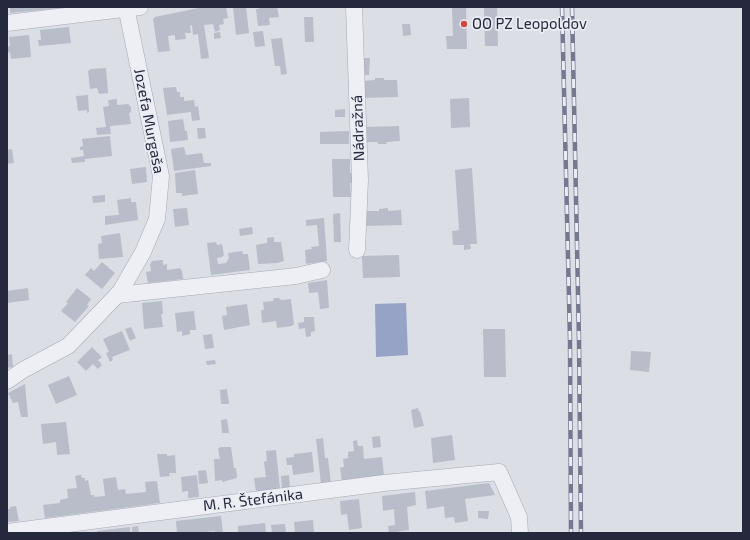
<svg xmlns="http://www.w3.org/2000/svg" width="750" height="540" viewBox="0 0 750 540" font-family="'Exo 2',sans-serif">
<style>
.water{fill:#96a3c7}
.building{fill:#b9bcc9}
.lines{fill:none;stroke-linecap:round;stroke-linejoin:round}
.minor-casing{stroke:#a5a8b3;stroke-width:17}
.minor{stroke:#eeeff5;stroke-width:16}
.rail-casing{stroke:#757990;stroke-width:4.5}
.rail{stroke:#ebedf4;stroke-width:3;stroke-dasharray:9;stroke-linecap:butt}
.poi-dot{fill:#cf483d;stroke:#ebedf4;stroke-width:1.5}
.labels{text-anchor:middle;stroke-width:3.5;stroke-linejoin:round;paint-order:stroke}
.poi-label{font-size:15px;fill:#26293d;stroke:#ebedf4;text-anchor:start}
.street-label{font-size:15px;fill:#26293d;stroke:#ebedf4}
</style>
<rect width="100%" height="100%" fill="#dcdee6"/>
<polygon class="water" points="406,303 408,355 376,357 375,304"/>
<g class="building">
<polygon points="10,7 61,7 61,8 10,13"/>
<polygon points="203,7 226,7 228,18 223,19 224,24 219,25 220,30 215,32 213,24 204,25 209,58 201,59 198,34 193,35 192,25 190,26 191,33 185,33 186,39 175,40 175,35 168,36 170,51 158,52 153,19 155,17"/>
<polygon points="233,7 246,7 249,33 236,35"/>
<polygon points="259,7 277,7 279,17 269,18 270,25 258,26 256,9 259,9"/>
<polygon points="452,7 466,7 467,49 447,49 446,36 453,36"/>
<polygon points="484,7 497,7 498,46 485,46"/>
<polygon points="304,17 313,17 314,42 305,42"/>
<polygon points="402,24 410,24 411,35 403,36"/>
<polygon points="69,27 71,43 39,46 38,40 41,40 40,30"/>
<polygon points="263,31 265,46 255,47 253,32"/>
<polygon points="220,32 221,38 214,39 214,33"/>
<polygon points="29,35 31,57 11,59 10,52 7,53 7,47 10,46 9,37"/>
<polygon points="282,38 287,74 281,75 280,66 275,66 271,39"/>
<polygon points="360,58 370,58 369,75 360,75"/>
<polygon points="106,68 108,93 99,94 97,88 90,89 88,71 91,69"/>
<polygon points="375,78 384,78 384,80 397,80 398,97 362,98 362,81 375,80"/>
<polygon points="176,87 177,92 180,92 180,97 184,97 184,101 194,100 195,107 198,106 200,120 192,121 191,112 167,115 163,88"/>
<polygon points="88,95 89,112 87,113 87,110 78,111 76,96"/>
<polygon points="469,98 470,127 451,128 450,99"/>
<polygon points="117,99 117,105 128,104 131,107 131,112 129,113 131,124 110,126 111,134 97,135 96,128 106,127 103,107 109,106 108,100"/>
<polygon points="345,109 345,117 335,117 335,110"/>
<polygon points="183,119 185,131 187,131 188,140 170,142 168,121"/>
<polygon points="399,126 400,141 386,142 387,144 378,144 377,142 364,142 364,127"/>
<polygon points="197,128 205,128 206,138 198,139"/>
<polygon points="349,131 349,144 320,144 320,132"/>
<polygon points="110,136 112,156 85,159 85,162 72,163 71,158 84,156 83,150 80,150 80,147 83,146 82,139"/>
<polygon points="184,147 186,155 202,153 204,163 211,163 211,166 174,171 171,149"/>
<polygon points="12,149 14,163 7,164 7,150"/>
<polygon points="332,159 350,159 350,173 353,173 353,183 350,183 351,197 333,197"/>
<polygon points="146,167 147,182 132,184 130,169"/>
<polygon points="472,168 477,244 470,244 471,249 464,250 464,245 453,245 452,231 459,230 455,170"/>
<polygon points="195,170 198,194 182,196 182,193 176,193 175,173"/>
<polygon points="105,195 105,202 93,203 92,196"/>
<polygon points="131,198 131,202 136,202 138,220 105,225 105,216 119,215 117,200"/>
<polygon points="187,208 189,225 175,227 173,209"/>
<polygon points="388,208 388,211 401,210 402,225 366,226 366,211 379,211 379,209"/>
<polygon points="340,213 341,242 334,242 333,214"/>
<polygon points="324,218 327,261 306,264 305,250 312,249 311,247 319,246 317,225 306,226 306,220"/>
<polygon points="252,227 253,234 240,236 239,229"/>
<polygon points="120,233 123,257 99,259 98,244 102,243 101,236"/>
<polygon points="274,237 274,242 281,242 284,261 277,263 258,264 256,245 267,243 267,238"/>
<polygon points="216,242 217,245 222,244 224,255 222,257 217,258 218,264 226,263 229,258 228,253 242,251 243,254 248,254 250,270 211,275 207,243"/>
<polygon points="399,255 400,277 363,278 362,256"/>
<polygon points="163,260 163,265 167,264 167,270 180,268 182,271 183,279 148,283 146,272 151,271 150,265 152,261"/>
<polygon points="102,262 115,273 102,289 85,275 91,268 94,271"/>
<polygon points="327,280 329,308 320,309 318,292 309,293 308,283"/>
<polygon points="28,288 29,300 7,303 7,291"/>
<polygon points="77,288 91,299 87,305 89,306 75,322 61,311 68,303 66,302"/>
<polygon points="274,298 279,298 281,300 291,299 294,325 292,325 292,326 277,328 276,321 262,323 261,310 264,310 263,302 273,301"/>
<polygon points="162,301 163,314 161,314 163,327 144,329 142,303"/>
<polygon points="247,304 250,325 224,330 222,316 227,315 226,307"/>
<polygon points="194,311 196,330 190,330 190,334 182,336 182,331 177,332 175,313"/>
<polygon points="304,317 314,317 315,331 311,332 311,336 306,337 305,328 299,329 298,323 304,322"/>
<polygon points="131,327 136,338 130,341 125,329"/>
<polygon points="483,329 505,329 506,377 484,377"/>
<polygon points="122,331 130,350 112,357 113,360 110,362 106,353 109,352 103,339"/>
<polygon points="212,334 214,348 205,349 203,335"/>
<polygon points="92,347 102,357 98,360 102,365 98,369 93,364 86,371 77,362"/>
<polygon points="631,351 651,352 649,372 630,370"/>
<polygon points="12,354 13,367 7,368 7,355"/>
<polygon points="215,360 216,364 207,365 206,361"/>
<polygon points="69,376 77,395 56,404 48,385"/>
<polygon points="25,384 28,417 21,417 18,402 13,403 8,393"/>
<polygon points="227,389 229,404 221,404 220,390"/>
<polygon points="418,408 419,412 420,411 424,426 414,428 411,410"/>
<polygon points="227,419 229,433 222,433 221,420"/>
<polygon points="66,422 70,454 57,455 56,442 43,444 41,424"/>
<polygon points="452,435 455,460 433,463 431,438"/>
<polygon points="380,436 381,447 373,448 372,437"/>
<polygon points="323,438 325,458 328,458 331,483 321,484 316,439"/>
<polygon points="357,440 358,446 363,446 364,459 382,457 384,476 342,482 340,468 344,467 343,459 348,458 348,452 354,451 353,441"/>
<polygon points="220,447 231,447 234,468 236,468 237,478 222,482 222,480 215,481 214,459 220,459 218,449"/>
<polygon points="276,450 280,489 256,492 254,478 266,477 264,462 267,461 266,451"/>
<polygon points="312,452 314,472 293,475 292,465 287,465 286,458 294,457 294,454"/>
<polygon points="157,454 167,454 167,456 175,455 176,473 169,473 170,476 160,477"/>
<polygon points="206,470 208,483 199,484 198,471"/>
<polygon points="81,475 82,478 85,478 85,481 88,480 91,495 94,495 94,497 105,496 103,479 116,477 118,490 125,489 126,494 146,492 145,482 157,481 160,503 45,518 43,505 60,503 60,500 68,498 67,489 77,488 75,476"/>
<polygon points="197,475 199,497 188,498 188,491 182,492 181,477"/>
<polygon points="289,475 290,488 282,489 281,476"/>
<polygon points="489,483 495,495 465,499 468,521 455,523 454,517 445,518 444,506 427,509 425,491"/>
<polygon points="415,492 416,505 407,507 409,530 389,533 388,526 395,525 394,509 383,511 382,496"/>
<polygon points="359,499 362,528 349,530 347,514 341,515 340,501"/>
<polygon points="16,506 19,521 7,522 7,509 10,509 10,507"/>
<polygon points="478,511 489,511 488,519 478,518"/>
<polygon points="221,516 223,533 215,533 215,531 196,533 177,533 176,521"/>
<polygon points="313,520 314,533 295,533 294,522"/>
<polygon points="265,523 266,533 238,533 238,526"/>
<polygon points="285,524 286,533 272,533 271,525"/>
<polygon points="138,526 139,533 132,533 132,527"/>
<polygon points="130,527 130,533 97,533 97,531"/>
</g>
<g class="lines">
<g class="minor-casing">
<g id="minor">
<polyline points="354,7 360,180 357,250"/>
<polyline points="7,23 140,7"/>
<polyline points="117,295 296,276 322,270"/>
<polyline points="7,381 23,370 68,346 120,292 143,252 157,219 161,176 126,7"/>
<polyline points="7,532 384,483 499,472 519,517 520,533"/>
</g>
</g>
<use href="#minor" class="minor"/>
<g class="rail-casing">
<g id="rail">
<polyline points="562,7 570,340 571,533"/>
<polyline points="572,7 579,340 581,533"/>
</g>
</g>
<use href="#rail" class="rail"/>
</g>
<circle class="poi-dot" cx="464" cy="24" r="4"/>
<g class="labels">
<g class="poi-label">
<text x="472" y="29">OO PZ Leopoldov</text>
</g>
<g class="street-label">
<text transform="translate(149 121) rotate(79)" y="5">Jozefa Murgaša</text>
<text transform="translate(358 128) rotate(-92)" y="5">Nádražná</text>
<text transform="translate(253 500) rotate(-7)" y="5">M. R. Štefánika</text>
</g>
</g>
<rect width="750" height="540" fill="none" stroke="#26293d" stroke-width="16"/>
</svg>
